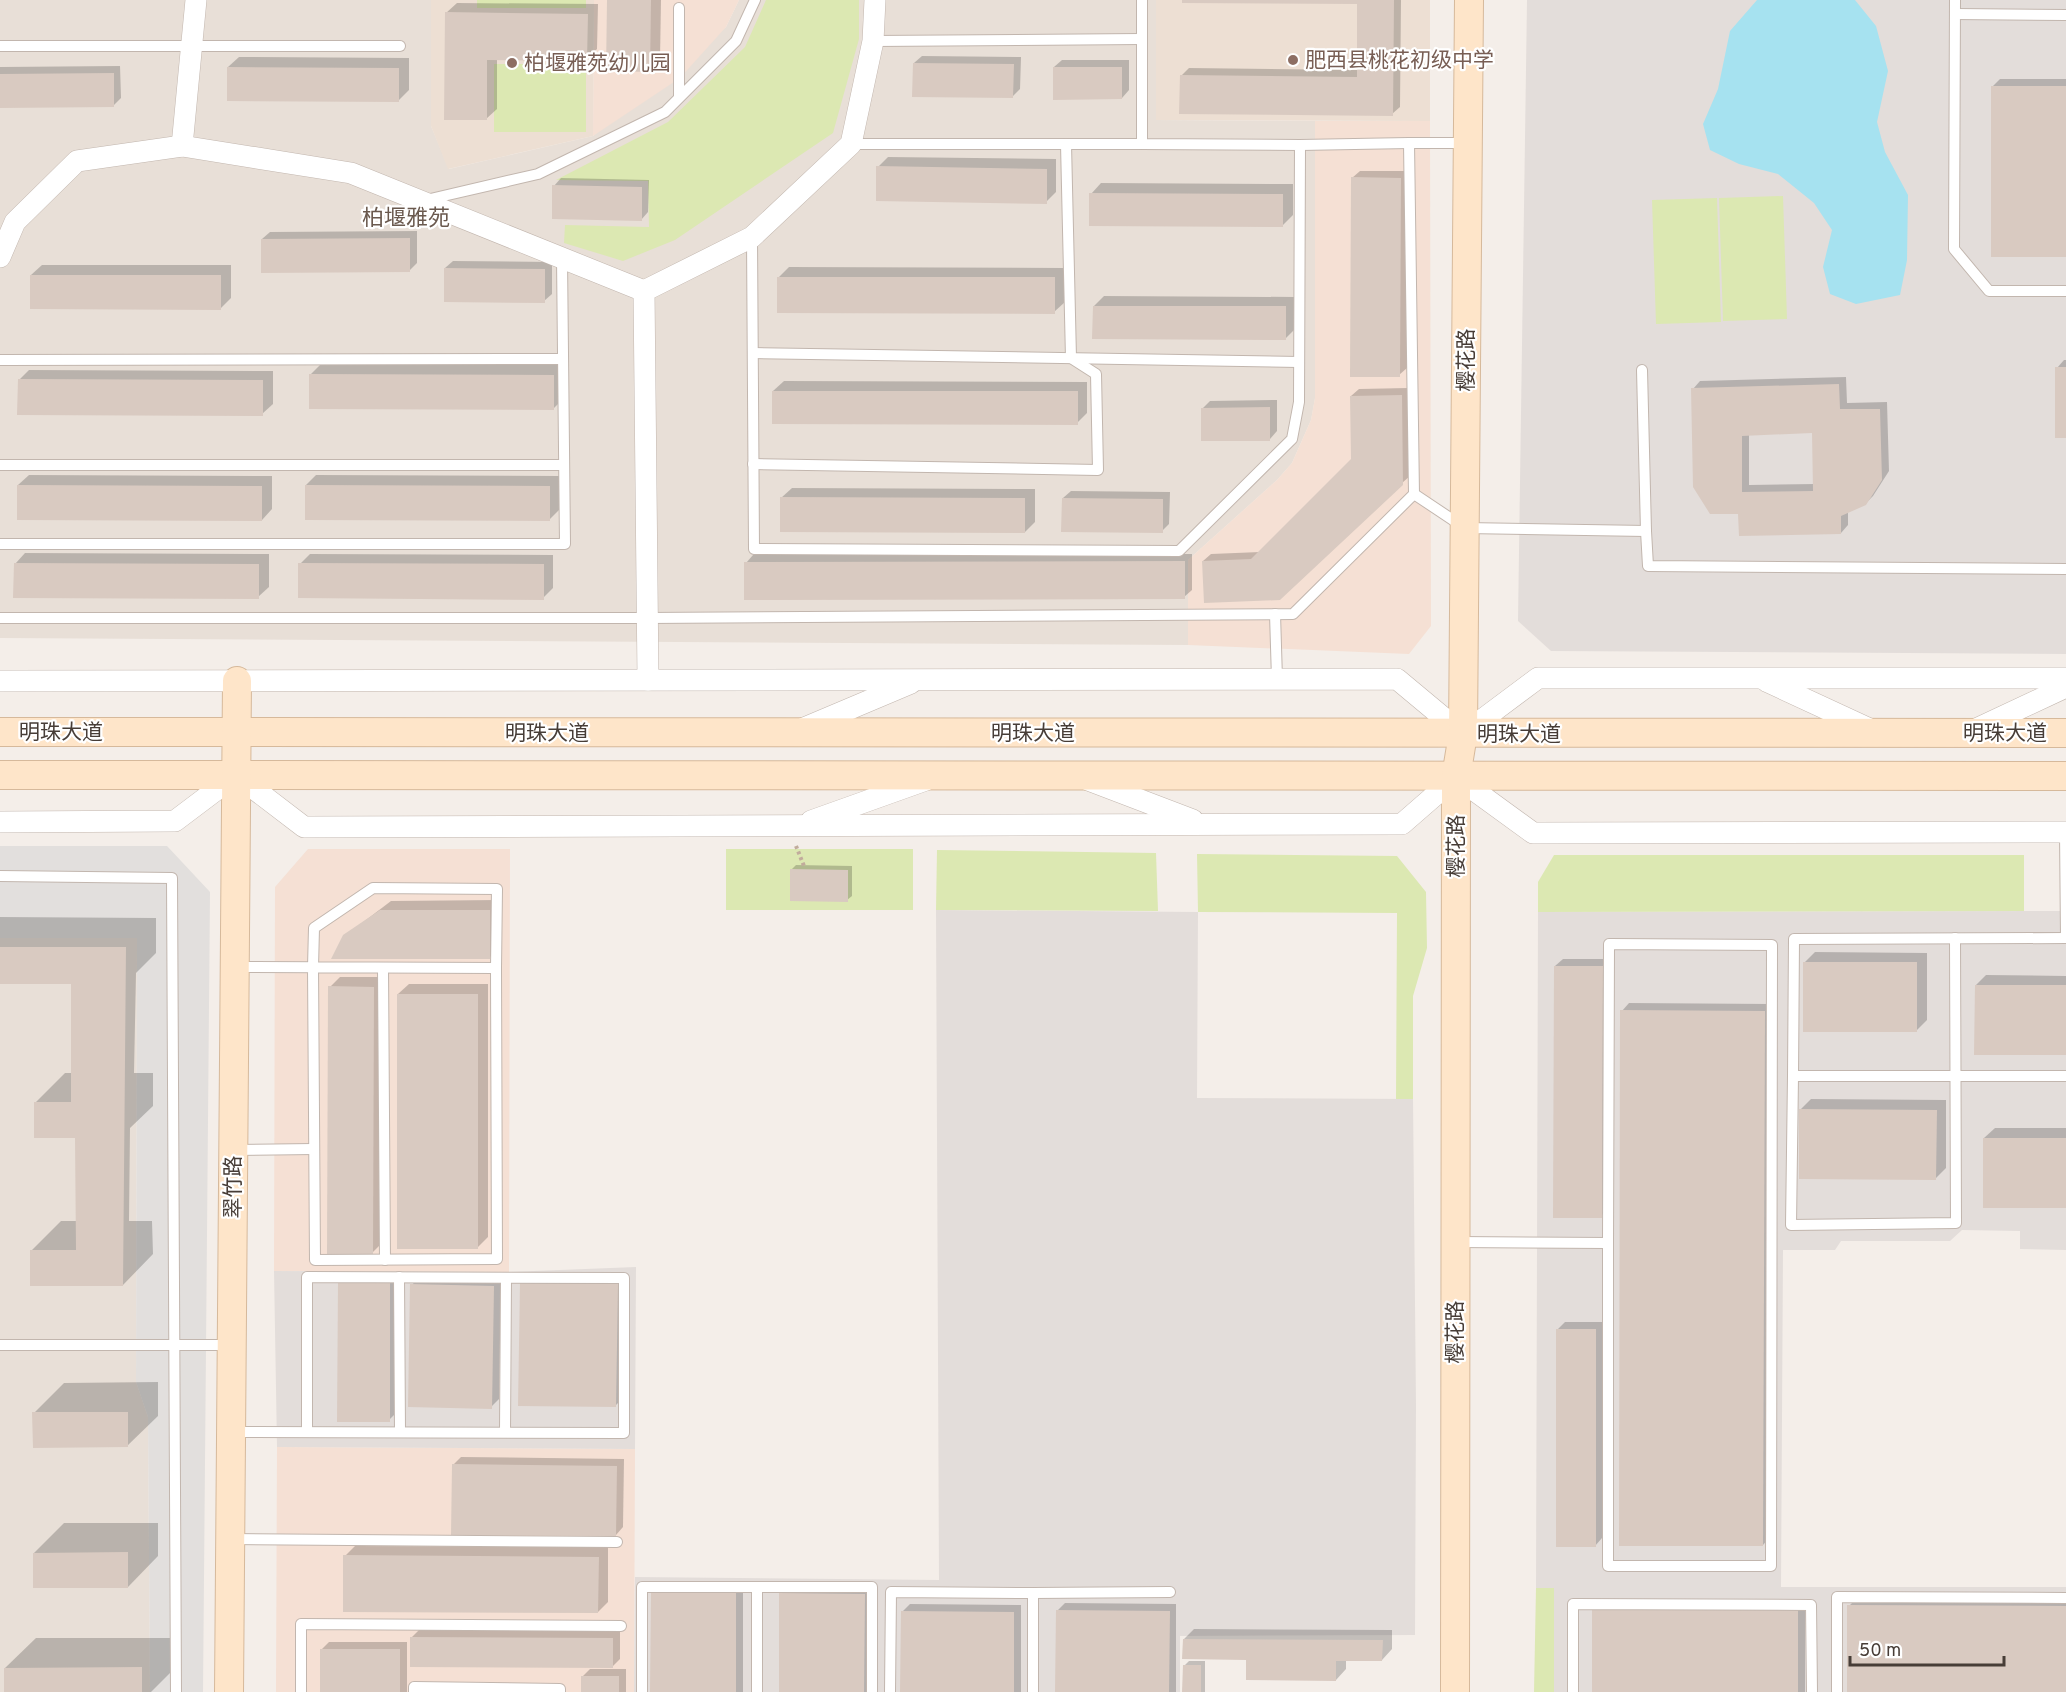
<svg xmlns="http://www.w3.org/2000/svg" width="2066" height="1692" viewBox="0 0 2066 1692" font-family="Overpass,'Noto Sans SC',sans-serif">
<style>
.residential{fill:#e8dfd7}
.commercial{fill:#f5e0d4}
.industrial{fill:#e3ddda}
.education{fill:#eddfd3}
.green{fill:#dce8b2}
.parking{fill:#e2dfdd}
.water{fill:#a6e2f0}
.shadow{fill:#0003;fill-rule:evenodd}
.building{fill:#d9cac1;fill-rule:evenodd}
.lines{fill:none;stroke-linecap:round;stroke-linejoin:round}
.lane-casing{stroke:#c2b6ae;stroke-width:12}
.street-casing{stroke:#c2b6ae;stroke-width:22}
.secondary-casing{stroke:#d6b99b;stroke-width:30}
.path{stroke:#c1ac9c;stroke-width:4;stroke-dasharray:3 3;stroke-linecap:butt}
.lane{stroke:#fff;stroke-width:10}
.street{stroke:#fff;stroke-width:21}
.secondary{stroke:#fee5c9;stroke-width:28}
.education-dot{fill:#8d6e63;stroke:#fff;stroke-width:2}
.labels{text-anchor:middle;stroke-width:4.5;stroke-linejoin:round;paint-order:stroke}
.education-label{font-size:21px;fill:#785e54;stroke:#fff;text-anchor:start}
.street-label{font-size:21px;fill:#473d37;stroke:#fff}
.neighbourhood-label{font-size:22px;fill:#6a594e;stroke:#fff}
</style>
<rect width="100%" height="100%" fill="#f4eee9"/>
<g class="residential">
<polygon points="0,0 431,0 431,126 449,169 593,136 726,27 739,0 1156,0 1156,120 1315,121 1315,398 1311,420 1292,463 1277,480 1188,560 1188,645 0,638"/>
<polygon points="0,938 137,938 136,1382 148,1417 150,1692 0,1692"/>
</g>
<g class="commercial">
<polygon points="594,0 739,0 726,27 680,78 593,136"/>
<polygon points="1315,121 1430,121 1431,626 1409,654 1188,645 1188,560 1277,480 1292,463 1311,420 1315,398"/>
<polygon points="308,849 510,849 509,1272 274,1271 275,887"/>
<polygon points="277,1447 635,1449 634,1692 276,1692"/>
</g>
<g class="industrial">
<polygon points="1527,0 2066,0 2066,654 1551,651 1518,621"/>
<polygon points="936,910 1198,912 1197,1098 1413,1099 1416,1406 1415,1635 1180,1636 1180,1692 634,1692 635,1577 939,1580"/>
<polygon points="2066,911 2066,1250 2020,1249 2020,1231 1962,1230 1950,1241 1841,1241 1835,1250 1783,1250 1781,1587 2066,1587 2066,1692 1554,1692 1554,1588 1536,1588 1538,912"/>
<polygon points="636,1267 635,1449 277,1447 274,1271 509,1272"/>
</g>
<g class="education">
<polygon points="431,0 594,0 593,136 448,169 431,126"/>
<polygon points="1156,0 1430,0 1430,121 1156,120"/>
</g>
<g class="green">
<rect x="477" y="0" width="109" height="8"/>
<polygon points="766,0 859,0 859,39 833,133 675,240 623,261 564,243 565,225 649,227 648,181 556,180 668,122 745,47"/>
<rect x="494" y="64" width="92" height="68"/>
<polygon points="1783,196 1787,319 1723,321 1719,198"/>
<polygon points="1717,198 1721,322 1656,324 1652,200"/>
<rect x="726" y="849" width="187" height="61"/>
<polygon points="937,850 1156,853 1158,911 936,910"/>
<polygon points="1197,854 1397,856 1426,892 1427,948 1413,996 1413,1099 1396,1099 1397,913 1198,912"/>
<polygon points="1554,855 2024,855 2024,911 1538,912 1538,882"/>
<polygon points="1536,1588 1554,1588 1554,1692 1534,1692"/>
</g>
<polygon class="parking" points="0,846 167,846 210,892 203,1692 150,1692 148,1417 136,1382 137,938 0,938"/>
<polygon class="water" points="1757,0 1855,0 1876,26 1888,71 1877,122 1885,152 1908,195 1907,260 1900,295 1856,304 1830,294 1823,267 1832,230 1814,203 1778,174 1739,164 1710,150 1703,124 1718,89 1730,31"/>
<g class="shadow">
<polygon points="609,0 661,0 660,60 650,70"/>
<polygon points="1183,0 1401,0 1400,107 1392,114 1181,76 1189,68 1358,70 1359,3"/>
<polygon points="457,3 598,4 597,49 587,59 497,59 497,109 486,119 446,13"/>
<polygon points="922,56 1021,57 1020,89 1013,96 914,63"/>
<polygon points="239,57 409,58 409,90 399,100 228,67"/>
<polygon points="1062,60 1129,60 1129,90 1122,98 1054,67"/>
<polygon points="120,66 121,98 113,106 0,107 0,67"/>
<polygon points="2000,79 2066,79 2066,255 1992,87"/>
<polygon points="888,157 1056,159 1056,192 1046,202 878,167"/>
<polygon points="1360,171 1408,171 1407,368 1399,375 1352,178"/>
<polygon points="561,178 649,180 648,212 641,220 554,186"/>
<polygon points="1101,183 1293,184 1293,215 1283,225 1091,194"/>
<polygon points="417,231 417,263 409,271 262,239 270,232"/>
<polygon points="453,261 552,262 552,294 544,301 445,268"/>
<polygon points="42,265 231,265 231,298 220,309 31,275"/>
<polygon points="789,267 1065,268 1065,302 1054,312 779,277"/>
<polygon points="1104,296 1296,297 1296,328 1286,338 1094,306"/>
<polygon points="2064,360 2066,360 2066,437 2057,368"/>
<polygon points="321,364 564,365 564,398 554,408 311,374"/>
<polygon points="29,370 273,371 273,404 262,414 19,380"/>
<path d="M1846,377L1847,403L1887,402L1889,471L1873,496L1865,504L1848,511V525L1841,533L1740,512L1693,389L1700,381ZM1814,431L1815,484L1749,485V434Z"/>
<polygon points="784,381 1087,382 1087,413 1077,423 773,391"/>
<polygon points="1408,388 1410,476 1402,483 1205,601 1203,561 1211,554 1260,552 1352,459 1351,396 1359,389"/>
<polygon points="1277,400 1277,431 1270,439 1203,408 1210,401"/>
<polygon points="29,475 272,476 272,509 262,520 18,485"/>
<polygon points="316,475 560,476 560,509 549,520 306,485"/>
<polygon points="792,488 1035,489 1035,522 1025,532 781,498"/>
<polygon points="1071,491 1170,492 1169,524 1162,531 1063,498"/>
<polygon points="25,553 269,554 269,587 258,597 15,564"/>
<polygon points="310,554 553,555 553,588 543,598 300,564"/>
<polygon points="1192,554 1192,590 1184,597 746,563 753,555"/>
<polygon points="796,865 852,866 852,896 847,900 791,870"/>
<polygon points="499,900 500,947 489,958 345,936 391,901"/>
<polygon points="0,917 156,918 156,953 136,973 134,1073 153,1073 153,1106 130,1128 129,1221 152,1221 153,1254 123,1285 31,1251 61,1221 77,1221 77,1138 35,1103 65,1073 73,1073 75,983 0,982"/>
<polygon points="1815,952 1927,953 1927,1020 1916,1031 1805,962"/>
<polygon points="1563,959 1609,959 1609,1209 1601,1216 1555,966"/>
<polygon points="1986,975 2066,976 2066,1054 1976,985"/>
<polygon points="340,977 384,977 382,1243 372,1253 330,987"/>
<polygon points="409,984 488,984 488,1237 478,1247 398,994"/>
<polygon points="1629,1003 1772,1004 1770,1537 1763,1545 1622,1011"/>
<polygon points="1811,1099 1946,1100 1946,1168 1936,1178 1800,1110"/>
<polygon points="1995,1128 2066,1128 2066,1207 1984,1138"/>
<polygon points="349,1272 400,1272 399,1410 389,1420"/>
<polygon points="529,1276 625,1277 623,1398 615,1406 521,1283"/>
<polygon points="419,1277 501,1279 499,1399 491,1407 412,1285"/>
<polygon points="1565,1322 1602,1322 1602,1538 1595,1546 1557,1330"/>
<polygon points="158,1382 158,1416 127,1446 34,1413 64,1383"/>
<polygon points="461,1457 624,1459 623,1527 616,1535 453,1465"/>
<polygon points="64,1523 158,1523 158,1556 128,1587 34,1553"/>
<polygon points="355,1546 608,1547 608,1602 598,1612 345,1556"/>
<polygon points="743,1586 743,1692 652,1692 652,1593"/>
<polygon points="788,1587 872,1587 871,1692 780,1692 781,1594"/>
<polygon points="1856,1599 2066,1599 2066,1692 1849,1692 1849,1606"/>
<polygon points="1805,1602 1805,1692 1593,1692"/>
<polygon points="1065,1603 1176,1604 1176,1692 1057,1692 1057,1611"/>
<polygon points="910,1604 1021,1605 1021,1692 902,1692 902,1612"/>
<polygon points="1194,1629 1392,1630 1392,1649 1382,1660 1346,1659 1346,1669 1336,1680 1184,1639"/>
<polygon points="419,1630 620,1631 620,1659 613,1666 411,1638"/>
<polygon points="36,1638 171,1638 171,1672 151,1692 6,1692 5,1668"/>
<polygon points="329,1642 407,1642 407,1692 322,1692 322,1649"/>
<polygon points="1189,1661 1205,1661 1205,1692 1184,1692 1184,1666"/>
<polygon points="590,1669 626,1669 626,1692 583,1692 582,1677"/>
</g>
<g class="building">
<polygon points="607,0 651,0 650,72 606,71"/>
<polygon points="1182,0 1394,0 1393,116 1179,114 1180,75 1357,77 1357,4 1182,3"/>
<polygon points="445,12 588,14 587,61 487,60 487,120 444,120"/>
<polygon points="913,63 1014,64 1013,98 912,97"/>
<polygon points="227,67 399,68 399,102 227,101"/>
<polygon points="1053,67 1122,67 1122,99 1053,100"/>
<polygon points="114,73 114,107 0,108 0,74"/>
<rect x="1991" y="86" width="75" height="171"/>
<polygon points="876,166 1047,169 1047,204 876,201"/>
<polygon points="1351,177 1401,178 1400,377 1350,377"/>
<polygon points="552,185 642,187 642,221 552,219"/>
<polygon points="1089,193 1283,194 1283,227 1089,226"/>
<polygon points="410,238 410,272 261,273 261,239"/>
<polygon points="444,268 545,269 545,303 444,302"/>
<polygon points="30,275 221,275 221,310 30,309"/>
<polygon points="777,277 1055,277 1055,314 777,313"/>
<polygon points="1093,306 1286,306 1286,340 1092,339"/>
<rect x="2055" y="367" width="11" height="71"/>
<polygon points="309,374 554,375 554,410 309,409"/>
<polygon points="18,379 263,380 263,416 17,415"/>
<path d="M1839,384L1840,409H1880L1882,480L1866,505L1841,516V534L1739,536L1738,514H1710L1693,487L1691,388ZM1812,433L1813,491L1742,492V436Z"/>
<polygon points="772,391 1078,391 1078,425 772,424"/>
<polygon points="1402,395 1403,485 1280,600 1204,603 1202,561 1251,559 1351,459 1350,396"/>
<polygon points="1270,407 1270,441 1201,441 1201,408"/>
<polygon points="17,485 262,486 262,521 17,520"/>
<polygon points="305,485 550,486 550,521 305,520"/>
<polygon points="780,497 1025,498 1025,533 780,532"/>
<polygon points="1062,498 1163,499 1163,533 1061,532"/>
<polygon points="1185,561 1185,599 744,600 744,562"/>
<polygon points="14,563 259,564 259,599 13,598"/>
<polygon points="298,563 544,564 544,600 298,598"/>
<polygon points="790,869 848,870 848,902 790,901"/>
<polygon points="380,910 490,910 490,959 331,959 343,935"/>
<polygon points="0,947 126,947 123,1286 30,1286 30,1250 76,1250 75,1138 34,1138 34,1102 71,1102 71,984 0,984"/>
<rect x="1803" y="962" width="114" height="70"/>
<polygon points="1554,966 1603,966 1602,1218 1553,1218"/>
<polygon points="1975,985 2066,985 2066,1055 1974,1055"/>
<polygon points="328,986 374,987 373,1255 327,1254"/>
<rect x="397" y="994" width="81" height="255"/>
<polygon points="1620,1010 1765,1011 1763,1546 1619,1546"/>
<polygon points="1799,1109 1937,1110 1936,1180 1799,1179"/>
<rect x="1983" y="1138" width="83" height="70"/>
<polygon points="338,1282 390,1282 390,1422 337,1422"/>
<polygon points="520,1283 618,1284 616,1407 518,1406"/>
<polygon points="410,1284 494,1286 492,1409 408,1407"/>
<rect x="1556" y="1329" width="40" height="218"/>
<polygon points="32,1412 128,1412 128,1447 33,1448"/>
<polygon points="452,1464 617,1466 616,1536 451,1535"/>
<polygon points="128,1552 128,1588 33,1588 33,1553"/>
<polygon points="343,1555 599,1557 598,1613 343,1612"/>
<polygon points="651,1592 736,1593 736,1692 650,1692"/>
<polygon points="779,1593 865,1594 864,1692 779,1692"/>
<polygon points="1847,1605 2066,1606 2066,1692 1847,1692"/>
<rect x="1592" y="1609" width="206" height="83"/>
<polygon points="1056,1610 1170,1611 1169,1692 1055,1692"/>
<polygon points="901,1611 1014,1612 1014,1692 900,1692"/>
<polygon points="410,1637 613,1638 613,1668 410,1667"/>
<polygon points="1183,1639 1383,1640 1382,1661 1336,1661 1336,1681 1246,1680 1246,1660 1182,1659"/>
<rect x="320" y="1649" width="80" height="43"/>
<polygon points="1183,1665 1201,1665 1201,1692 1182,1692"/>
<polygon points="142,1667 142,1692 4,1692 4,1668"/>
<rect x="581" y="1676" width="38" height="16"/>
</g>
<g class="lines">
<g class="lane-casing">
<g id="lane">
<polyline points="1955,0 1954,249 1989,291 2066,291"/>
<polyline points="679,8 679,97"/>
<polyline points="1955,14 2066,15"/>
<polyline points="873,41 1142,39"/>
<polyline points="0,46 400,46"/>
<polyline points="851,144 1142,144"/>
<polyline points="1300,145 1409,143"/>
<polyline points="426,200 538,174 665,112 736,41 755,0"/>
<polyline points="752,237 754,549 1179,551 1292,439 1299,402 1300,145 1142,144 1142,0"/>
<polyline points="753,353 1299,362"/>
<polyline points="0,360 563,359"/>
<polyline points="753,464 1098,470 1096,374 1071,358 1066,144"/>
<polyline points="0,465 564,465"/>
<polyline points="1414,494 1465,528 1646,531 1642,370"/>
<polyline points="1646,531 1648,566 2066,569"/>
<polyline points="0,544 565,544 562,258"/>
<polyline points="1275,614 1277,679"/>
<polyline points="0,618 647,618 1293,614 1414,494 1409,143 1465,143"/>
<polyline points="2065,832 2066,938"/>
<polyline points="0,876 172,878 176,1692"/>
<polyline points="2066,938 1794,939 1793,1076 2066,1076"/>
<polyline points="235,967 496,968 497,1259 315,1260 313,967 314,928 373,888 497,889 496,968"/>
<polyline points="383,968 385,1260"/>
<polyline points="1793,1076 1791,1225 1956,1223 1955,938"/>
<polyline points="234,1150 314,1149"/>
<polyline points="1456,1242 1608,1243 1608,1566 1771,1566 1772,945 1609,944 1608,1243"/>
<polyline points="399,1277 400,1432"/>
<polyline points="0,1345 232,1345"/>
<polyline points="232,1432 624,1433 624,1278 307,1277 307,1432"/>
<polyline points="505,1432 506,1278"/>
<polyline points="231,1539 617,1542"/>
<polyline points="757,1587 757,1692"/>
<polyline points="1033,1593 1170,1592"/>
<polyline points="301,1692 301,1624 621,1626"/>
<polyline points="414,1692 414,1687 560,1689 560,1692"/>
<polyline points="642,1692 642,1587 872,1587 872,1692"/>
<polyline points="890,1692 891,1592 1033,1593 1033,1692"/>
<polyline points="1573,1692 1573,1604 1811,1605 1812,1692"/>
<polyline points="1837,1692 1837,1597 2066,1598"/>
</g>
</g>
<g class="street-casing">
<g id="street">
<polyline points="182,146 196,0"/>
<polyline points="0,257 15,222 77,161 182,146 351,173 644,291"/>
<polyline points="648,680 644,291 752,237 851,144 873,41 875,0"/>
<polyline points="0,681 1397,679 1463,734 1538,678 2066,678"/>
<polyline points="1766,681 1874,731"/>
<polyline points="802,729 911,683"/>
<polyline points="1974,730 2066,687"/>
<polyline points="1088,780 1193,820"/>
<polyline points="811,821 926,780"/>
<polyline points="0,822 175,821 236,775 304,827 1402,824 1456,777 1533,833 2066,832"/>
</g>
</g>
<g class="secondary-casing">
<g id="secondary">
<polyline points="0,732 2066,733"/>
<polyline points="0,775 2066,776"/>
<polyline points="229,1692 237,681"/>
<polyline points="1455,1692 1456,777 1463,734 1469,0"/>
</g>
</g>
<polyline class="path" points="796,846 804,866"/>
<use href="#lane" class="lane"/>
<use href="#street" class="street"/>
<use href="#secondary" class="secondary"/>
</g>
<g class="education-dot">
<circle cx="1293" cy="60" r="6"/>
<circle cx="512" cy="63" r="6"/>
</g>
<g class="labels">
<g class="education-label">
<text x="1305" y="67">肥西县桃花初级中学</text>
<text x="524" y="70">柏堰雅苑幼儿园</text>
</g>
<g class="street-label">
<text transform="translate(1466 360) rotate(-90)" y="7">樱花路</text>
<text x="61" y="739">明珠大道</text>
<text x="547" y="740">明珠大道</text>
<text x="1033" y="740">明珠大道</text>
<text x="2005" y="740">明珠大道</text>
<text x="1519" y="741">明珠大道</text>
<text transform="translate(1456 846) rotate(-90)" y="7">樱花路</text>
<text transform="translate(233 1187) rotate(-90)" y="7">翠竹路</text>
<text transform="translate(1455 1332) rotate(-90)" y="7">樱花路</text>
</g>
<g class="neighbourhood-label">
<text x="406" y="225">柏堰雅苑</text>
</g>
</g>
<path d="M1850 1656v9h154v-9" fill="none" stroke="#473d37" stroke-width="3"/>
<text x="1859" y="1656" font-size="18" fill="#473d37" stroke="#ffffff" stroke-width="4.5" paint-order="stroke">50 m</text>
</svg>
